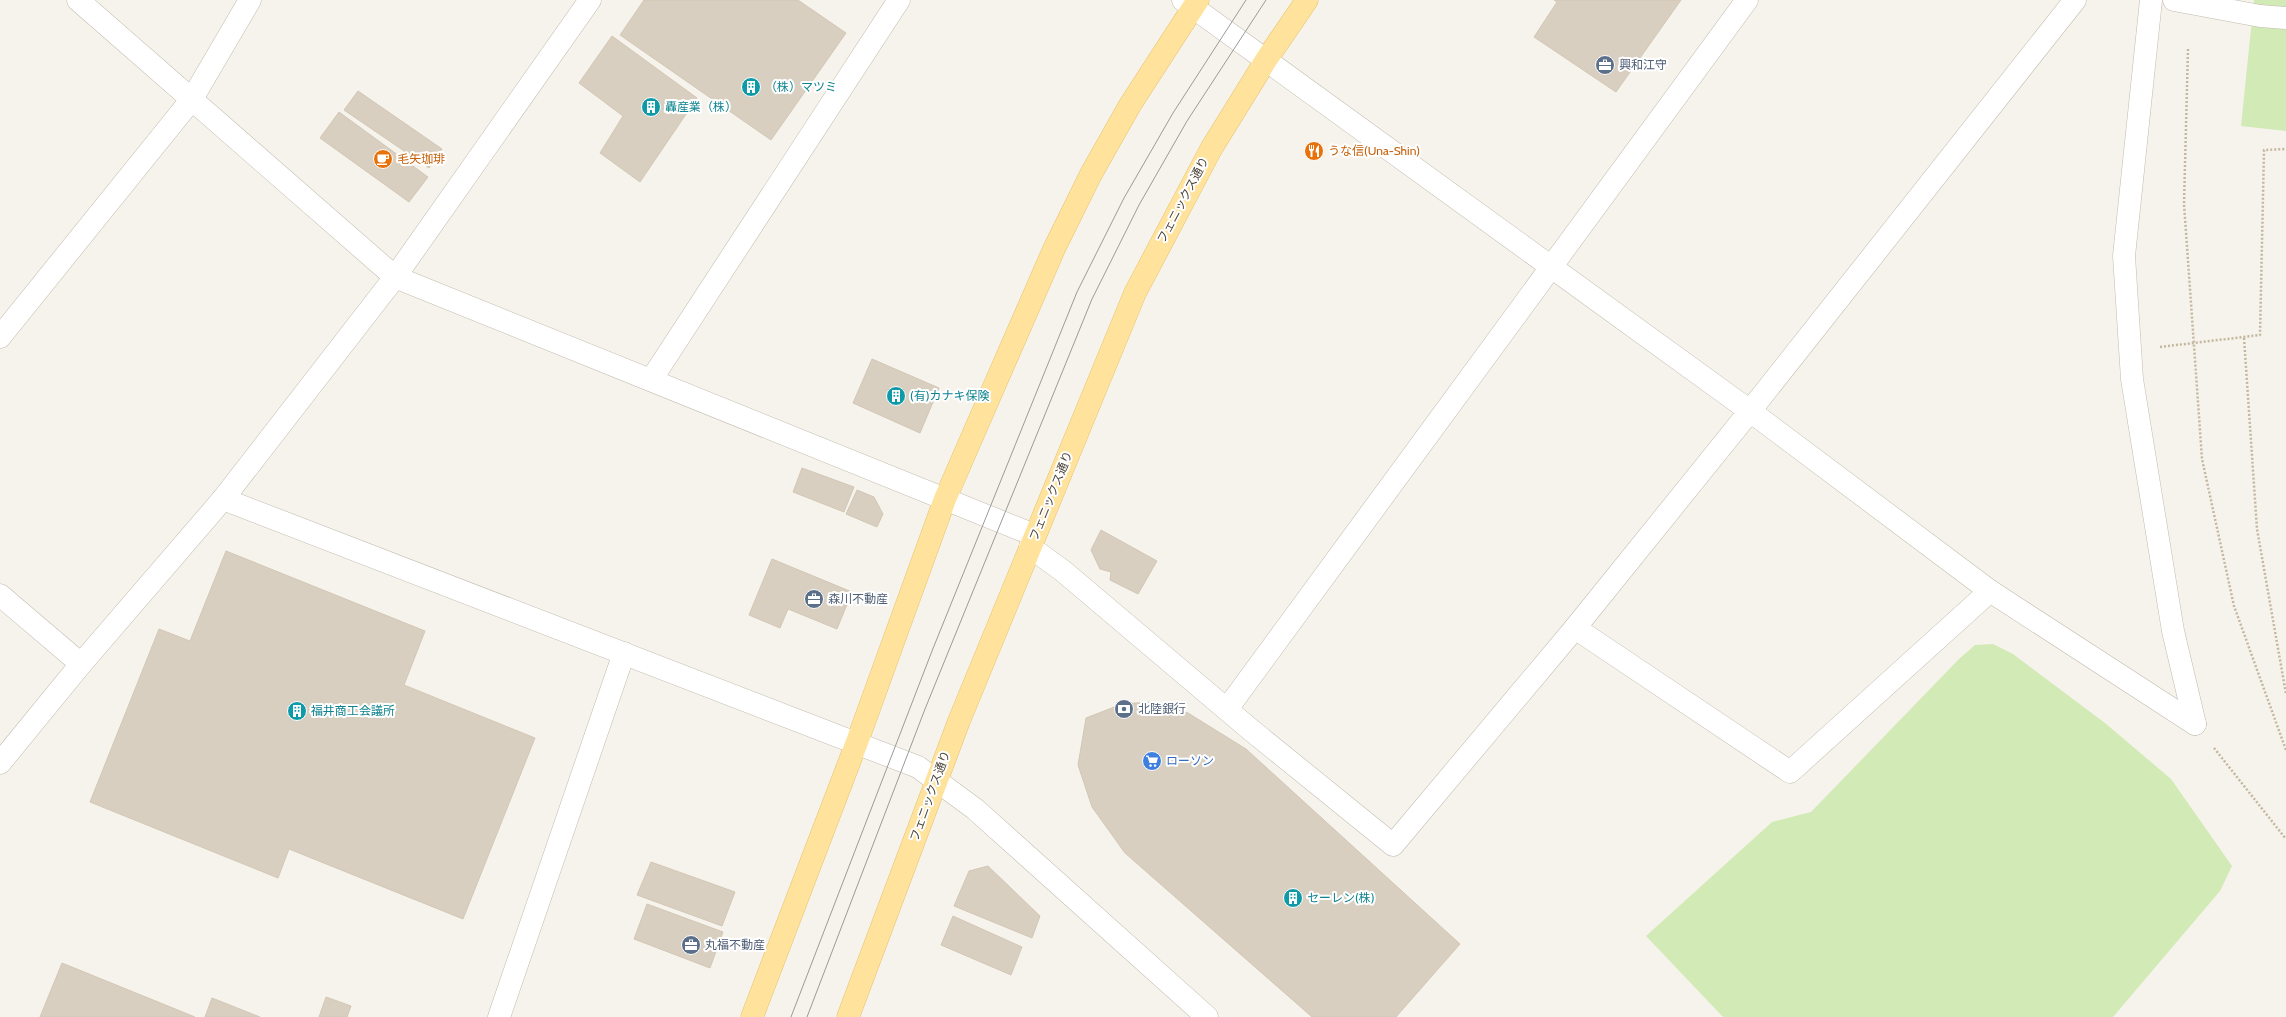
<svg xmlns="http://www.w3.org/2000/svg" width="2286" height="1017" viewBox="0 0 2286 1017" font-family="Cabin,'Noto Sans JP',sans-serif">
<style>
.green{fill:#d2eab5}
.building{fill:#d8cfc1;stroke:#d3c7b4}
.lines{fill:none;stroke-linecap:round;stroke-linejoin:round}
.service-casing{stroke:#c2bbae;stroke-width:23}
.minor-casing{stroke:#c2bbae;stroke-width:23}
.tertiary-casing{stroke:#c2bbae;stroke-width:23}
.primary-casing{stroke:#e6c16a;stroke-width:23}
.path{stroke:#c4b79f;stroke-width:2.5;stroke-dasharray:2 2;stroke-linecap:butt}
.service{stroke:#fff;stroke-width:22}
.minor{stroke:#fff;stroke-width:22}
.tertiary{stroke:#fff;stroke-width:22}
.primary{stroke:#ffe39c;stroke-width:22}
.tram{stroke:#9a9a9a;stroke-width:1}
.labels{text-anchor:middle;stroke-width:4;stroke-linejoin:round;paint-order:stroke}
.service-label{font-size:12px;fill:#4e5e75;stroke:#fff;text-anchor:start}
.culture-label{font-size:12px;fill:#0d838f;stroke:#fff;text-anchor:start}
.food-label{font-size:12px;fill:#c56008;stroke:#fff;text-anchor:start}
.street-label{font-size:12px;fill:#4b4439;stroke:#fff}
.shop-label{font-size:12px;fill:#366cbe;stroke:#fff;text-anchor:start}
</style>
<rect width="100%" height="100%" fill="#f6f3ec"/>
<g class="green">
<polygon points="2254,0 2286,0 2286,131 2241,126"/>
<polygon points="1993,644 2013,654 2105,723 2171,779 2232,866 2220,891 2113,1017 1723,1017 1646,936 1772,822 1811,812 1959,659 1975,645"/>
</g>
<g class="building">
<polygon points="644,0 798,0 846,33 771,140 620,35"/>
<polygon points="1554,0 1681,0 1616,92 1534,37 1557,2"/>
<polygon points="612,36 697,98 640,182 600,153 623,116 579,83"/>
<polygon points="358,91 442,149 429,168 344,110"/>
<polygon points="339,112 428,177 409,202 320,138"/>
<polygon points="872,359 939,388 920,433 853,403"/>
<polygon points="802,468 854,487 844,512 793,492"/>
<polygon points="857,490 874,497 883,514 877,527 846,514"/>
<polygon points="1101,530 1157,561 1138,594 1110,580 1111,572 1100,569 1091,550"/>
<polygon points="226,551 425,631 404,685 535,738 463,919 289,849 278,878 90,802 159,629 190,641"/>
<polygon points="772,559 852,592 837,629 788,609 780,628 749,615"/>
<polygon points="1150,702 1188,713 1246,749 1460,944 1396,1017 1312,1017 1125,853 1092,807 1078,765 1086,718 1122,704"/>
<polygon points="651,862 735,892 722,926 637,895"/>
<polygon points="988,866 1040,916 1032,938 954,906 969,871"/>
<polygon points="647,904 723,932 710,968 634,939"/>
<polygon points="953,916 1022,947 1011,975 941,945"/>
<polygon points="62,963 195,1017 40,1017"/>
<polygon points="326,997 351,1006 347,1017 319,1017"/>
<polygon points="212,998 260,1017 205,1017"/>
</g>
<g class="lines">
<g class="service-casing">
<polyline id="service" points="1575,628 1790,772 1990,591"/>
</g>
<g class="minor-casing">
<g id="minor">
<polyline points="78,0 395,277 1034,535"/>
<polyline points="1183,0 1750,411 1990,591 2195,724"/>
<polyline points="2151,0 2124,256 2132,379 2173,631 2195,724"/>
<polyline points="0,337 192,99 250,0"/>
<polyline points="651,380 899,0"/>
<polyline points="1030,547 1063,571 1251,730 1393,845 1575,628 1750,411 2075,0"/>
<polyline points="0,595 81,664"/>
<polyline points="1227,709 1747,0"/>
<polyline points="0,763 81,664 223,499 395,277 590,0"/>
<polyline points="499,1017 624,653"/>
</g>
</g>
<g class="tertiary-casing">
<g id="tertiary">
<polyline points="2174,0 2260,16 2286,18"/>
<polyline points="223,499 918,767 975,809 1207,1017"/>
</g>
</g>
<g class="primary-casing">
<g id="primary">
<polyline points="752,1017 857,742 945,499 1054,249 1091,174 1130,105 1198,0"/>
<polyline points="848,1017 959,721 1135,293 1211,149 1266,60 1307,0"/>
</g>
</g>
<g class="path">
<polyline points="2188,49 2184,204 2202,459 2234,606 2286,750"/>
<polyline points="2244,338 2257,529 2286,694"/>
<polyline points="2160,347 2260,335 2264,150 2286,149"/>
<polyline points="2214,748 2286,839"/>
</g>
<use href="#service" class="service"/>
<use href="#minor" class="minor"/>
<use href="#tertiary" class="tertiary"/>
<use href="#primary" class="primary"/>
<g class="tram">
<polyline points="791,1017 932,651 1077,292 1124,198 1173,113 1246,0"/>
<polyline points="807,1017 925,709 1092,299 1139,205 1187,121 1266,0"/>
</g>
</g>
<defs>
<g id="office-disc" transform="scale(1)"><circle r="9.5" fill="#5c6f8a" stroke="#fff"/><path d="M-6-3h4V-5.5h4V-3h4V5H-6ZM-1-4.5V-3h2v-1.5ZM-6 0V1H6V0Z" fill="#fff"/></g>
<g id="building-disc" transform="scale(1)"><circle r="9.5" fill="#0f9aa8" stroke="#fff"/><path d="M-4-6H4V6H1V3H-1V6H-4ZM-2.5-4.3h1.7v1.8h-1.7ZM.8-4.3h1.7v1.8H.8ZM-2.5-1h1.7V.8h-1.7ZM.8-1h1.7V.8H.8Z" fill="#fff"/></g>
<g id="restaurant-disc" transform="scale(1)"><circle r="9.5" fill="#e8710a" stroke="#fff"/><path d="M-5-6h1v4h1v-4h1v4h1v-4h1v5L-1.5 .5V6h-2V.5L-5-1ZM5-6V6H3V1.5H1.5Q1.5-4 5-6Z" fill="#fff"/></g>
<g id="cafe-disc" transform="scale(1)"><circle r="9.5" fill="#e8710a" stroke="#fff"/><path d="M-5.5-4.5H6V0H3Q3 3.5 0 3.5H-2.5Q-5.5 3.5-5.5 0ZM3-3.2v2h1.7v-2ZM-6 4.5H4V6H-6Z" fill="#fff"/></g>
<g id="bank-disc" transform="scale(1)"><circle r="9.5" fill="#5c6f8a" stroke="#fff"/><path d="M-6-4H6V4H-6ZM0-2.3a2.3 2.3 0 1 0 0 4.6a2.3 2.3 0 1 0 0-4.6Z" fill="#fff"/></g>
<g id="supermarket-disc" transform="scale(1)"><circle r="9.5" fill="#3f7fe0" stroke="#fff"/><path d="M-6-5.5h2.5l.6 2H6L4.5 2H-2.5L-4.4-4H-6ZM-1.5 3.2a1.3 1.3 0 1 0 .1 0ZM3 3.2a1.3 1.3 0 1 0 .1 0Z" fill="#fff"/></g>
</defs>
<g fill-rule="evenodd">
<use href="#office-disc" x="1605" y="65"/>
<use href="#building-disc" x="751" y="87"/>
<use href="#building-disc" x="651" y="107"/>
<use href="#restaurant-disc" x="1314" y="151"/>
<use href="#cafe-disc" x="383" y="159"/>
<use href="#building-disc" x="896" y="396"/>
<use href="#office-disc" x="814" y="599"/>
<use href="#bank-disc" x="1124" y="709"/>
<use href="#building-disc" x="297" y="711"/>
<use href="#supermarket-disc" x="1152" y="761"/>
<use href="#building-disc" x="1293" y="898"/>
<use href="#office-disc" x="691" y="945"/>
</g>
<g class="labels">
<g class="service-label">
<text x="1619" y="69">興和江守</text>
<text x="828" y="603">森川不動産</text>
<text x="1138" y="713">北陸銀行</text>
<text x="705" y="949">丸福不動産</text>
</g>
<g class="culture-label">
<text x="765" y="91">（株）マツミ</text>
<text x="665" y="111">轟産業（株）</text>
<text x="910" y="400">(有)カナキ保険</text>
<text x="311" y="715">福井商工会議所</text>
<text x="1307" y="902">セーレン(株)</text>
</g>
<g class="food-label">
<text x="1328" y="155">うな信(Una-Shin)</text>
<text x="397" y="163">毛矢珈琲</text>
</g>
<g class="street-label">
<text transform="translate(1183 200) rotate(-62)" y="4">フェニックス通り</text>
<text transform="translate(1051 496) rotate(-68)" y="4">フェニックス通り</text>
<text transform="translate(930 796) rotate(-70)" y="4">フェニックス通り</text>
</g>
<g class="shop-label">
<text x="1166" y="765">ローソン</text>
</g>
</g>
</svg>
